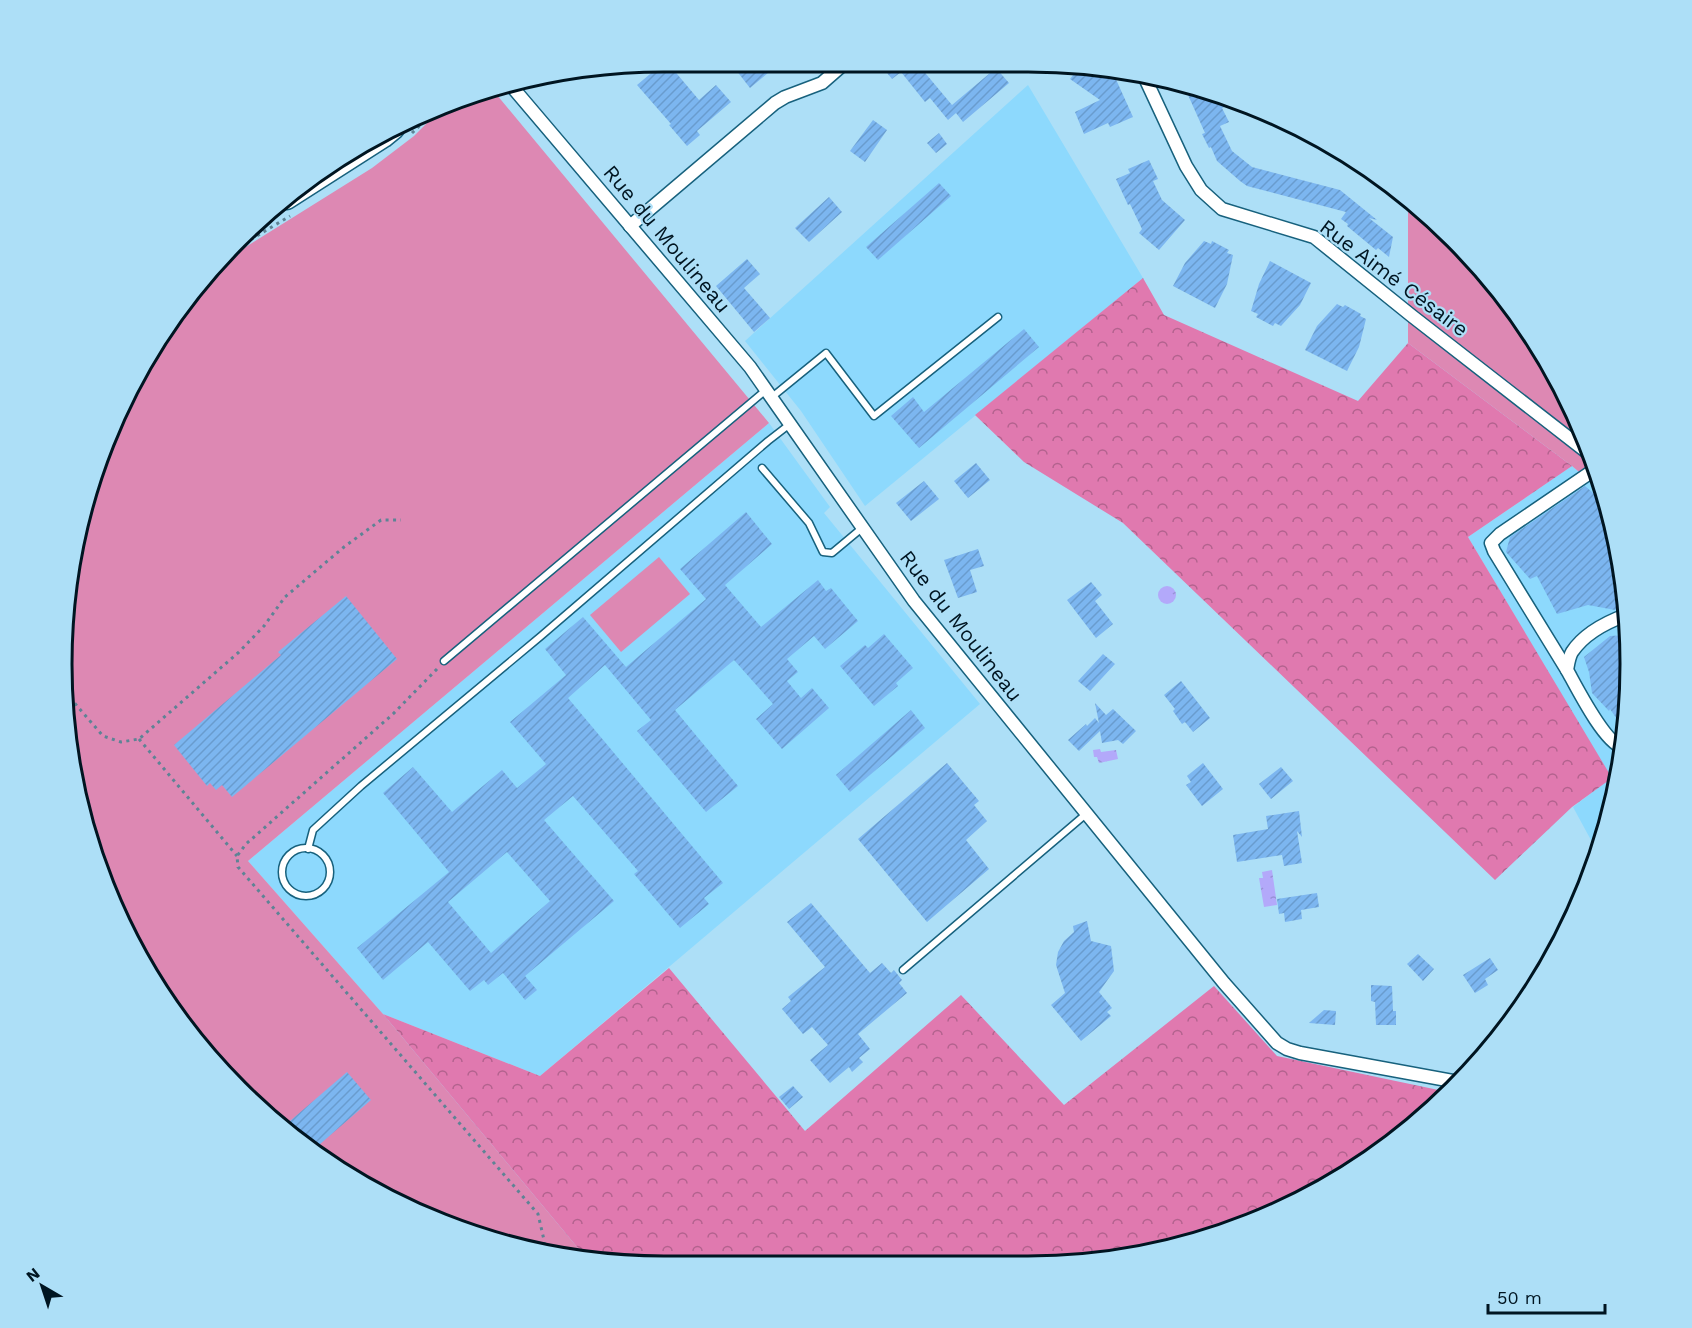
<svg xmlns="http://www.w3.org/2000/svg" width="1692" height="1328" viewBox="0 0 1692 1328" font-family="'Work Sans',sans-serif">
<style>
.built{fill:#8dd9fd}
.grass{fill:#dd88b3}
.forest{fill:url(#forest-crowns)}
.water{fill:url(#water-ripples)}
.building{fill:url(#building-hatch);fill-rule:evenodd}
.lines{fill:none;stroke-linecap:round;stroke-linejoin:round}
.lane-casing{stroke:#17617d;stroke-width:9}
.street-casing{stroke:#17617d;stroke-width:15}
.secondary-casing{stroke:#17617d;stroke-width:21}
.path{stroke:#5e8395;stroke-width:3;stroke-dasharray:3 4.5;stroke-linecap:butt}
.lane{stroke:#fff;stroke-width:6}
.street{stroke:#fff;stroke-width:12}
.secondary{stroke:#fff;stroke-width:18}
.labels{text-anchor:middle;stroke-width:4.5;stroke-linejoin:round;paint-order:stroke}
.street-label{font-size:21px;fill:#001521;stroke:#addff7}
.rim{fill:none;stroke:#001521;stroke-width:3}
</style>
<defs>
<pattern id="forest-crowns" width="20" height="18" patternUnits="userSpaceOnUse" patternTransform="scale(1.5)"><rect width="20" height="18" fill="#e079af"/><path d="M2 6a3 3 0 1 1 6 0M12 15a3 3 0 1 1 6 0" fill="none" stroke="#b3628e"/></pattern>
<pattern id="water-ripples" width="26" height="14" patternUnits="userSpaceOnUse" patternTransform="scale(1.5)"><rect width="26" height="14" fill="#b3a9fa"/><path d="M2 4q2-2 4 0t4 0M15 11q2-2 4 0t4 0" fill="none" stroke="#9891d6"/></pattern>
<pattern id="building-hatch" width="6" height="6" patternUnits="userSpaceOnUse" patternTransform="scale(1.5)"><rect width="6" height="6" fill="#7cb6f0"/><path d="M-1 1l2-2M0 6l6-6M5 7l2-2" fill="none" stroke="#699cce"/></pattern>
</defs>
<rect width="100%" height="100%" fill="#addff7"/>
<g class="built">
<polygon points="1028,85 1143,278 865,506 801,411 745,341"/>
<polygon points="769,423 830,507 824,513 980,704 540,1076 383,1014 248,861"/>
<polygon points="1572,466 1604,493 1625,585 1629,703 1610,820 1598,853 1573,807 1611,778 1468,537"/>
</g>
<g class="grass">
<polygon points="492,89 769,423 248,861 383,1014 587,1259 547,1255 433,1220 329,1165 238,1090 142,966 82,820 62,664 82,508 142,363 217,265 372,168 414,136 439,111"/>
<polygon points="1408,198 1425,211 1481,267 1550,362 1598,470 1604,493 1572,466 1408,343"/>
<polygon points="659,557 690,594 621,652 590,615"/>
</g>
<g class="forest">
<polygon points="1143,278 1164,315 1358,401 1408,343 1572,466 1468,537 1612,778 1572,807 1495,880 1123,523 1024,462 975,415"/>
<polygon points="669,968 805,1131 961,995 1064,1105 1214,986 1277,1056 1448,1092 1426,1117 1330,1186 1221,1235 1068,1265 664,1266 587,1259 383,1014 540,1076"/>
</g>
<g class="water">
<circle cx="1167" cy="595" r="9"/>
<polygon points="1100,749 1101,752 1116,750 1118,759 1099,763 1097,757 1094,757 1093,750"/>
<polygon points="1272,870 1277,905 1264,907 1259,878 1263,878 1262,872"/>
</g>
<g class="building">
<polygon points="746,62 781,62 750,88 736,70"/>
<polygon points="878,62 916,62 952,105 996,68 1009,83 963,122 956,113 948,120 930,98 925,102 901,72 892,79"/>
<polygon points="1059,63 1067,63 1098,69 1111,79 1114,75 1133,117 1110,127 1108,123 1084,134 1075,112 1100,100 1070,79 1074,74"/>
<polygon points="662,64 668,71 672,68 699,100 716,85 731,102 697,131 700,135 687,146 669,125 671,124 637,85"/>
<polygon points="1184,86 1222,94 1238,101 1222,108 1229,122 1220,126 1232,151 1252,167 1340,190 1377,220 1369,218 1393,237 1389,257 1378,248 1376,250 1347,226 1348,224 1341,219 1346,212 1247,186 1240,181 1217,161 1211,147 1209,148 1202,134 1205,133"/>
<polygon points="873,120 887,130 865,162 850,151"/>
<polygon points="939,133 947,144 936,153 927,143"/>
<polygon points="1149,160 1158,179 1153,181 1162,200 1185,220 1159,250 1139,233 1142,229 1130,204 1128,205 1116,179 1130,173 1128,169"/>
<polygon points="939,183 951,196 878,260 866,247"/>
<polygon points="829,197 842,212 809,242 795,228"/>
<polygon points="1204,241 1211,244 1212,241 1229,250 1227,253 1233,255 1227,284 1215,308 1173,286 1185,263"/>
<polygon points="747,259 760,274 744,288 770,318 754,332 716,286"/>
<polygon points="1270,261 1311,283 1300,305 1281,326 1275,323 1273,326 1256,317 1258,314 1251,311 1259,284"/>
<polygon points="1337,304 1343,307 1345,305 1361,314 1360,316 1366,319 1359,347 1347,371 1305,350 1317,326"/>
<polygon points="1024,329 1039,347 919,448 891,416 913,397 924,412"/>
<polygon points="976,463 990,480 968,498 954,481"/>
<polygon points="924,481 939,499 911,521 896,503"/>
<polygon points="1585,486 1606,504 1625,585 1626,602 1615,610 1588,605 1557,614 1537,576 1530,579 1506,552 1510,537"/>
<path d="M746,512L772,544L725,585L761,627L818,580L826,591L831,588L858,621L825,649L814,636L787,659L798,672L787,681L801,698L812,688L829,708L782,749L756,719L773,704L734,660L675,710L738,786L706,812L637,731L651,720L605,665L568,698L723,883L704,898L709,904L680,928L634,874L638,871L573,796L544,820L614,901L525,976L537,990L525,1000L503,973L488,985L484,980L470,991L428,942L383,980L357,948L449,872L383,793L413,767L452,812L502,770L517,788L546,764L510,722L566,675L545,649L583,617L626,667L706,599L680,569ZM507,852L550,901L491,953L448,902Z"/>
<polygon points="978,549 984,566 970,570 977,592 958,598 944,560"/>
<polygon points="1091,582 1102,595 1095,601 1113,624 1096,638 1067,600"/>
<polygon points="346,596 397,659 232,797 222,785 216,790 210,783 207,786 174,745 281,655 278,652"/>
<polygon points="884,634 913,668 896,683 898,686 874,706 840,666 865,645 868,648"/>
<polygon points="1627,635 1629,703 1625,731 1610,709 1609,711 1592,693 1589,672 1584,657 1610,636"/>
<polygon points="1103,654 1115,664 1090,691 1078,681"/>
<polygon points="1181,681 1210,718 1193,732 1185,722 1182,724 1173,711 1175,709 1164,695"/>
<polygon points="1095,703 1106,715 1113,709 1136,731 1123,744 1118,740 1102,743 1100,731 1079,751 1068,740 1086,724 1087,726 1095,718 1099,723"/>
<polygon points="911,710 925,728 850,792 836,775"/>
<polygon points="947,763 979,801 974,805 987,821 966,840 989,869 927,922 858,839"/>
<polygon points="1203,763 1223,789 1202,806 1186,785 1191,782 1187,776"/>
<polygon points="1281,767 1293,781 1271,799 1259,784"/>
<polygon points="1299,811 1302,837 1297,831 1302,863 1284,866 1282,855 1237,862 1233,835 1268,829 1266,816"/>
<polygon points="1317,893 1319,907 1301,910 1302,919 1285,922 1284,913 1279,914 1277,899"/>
<polygon points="811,903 870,973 882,963 891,973 894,970 902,980 899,983 907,993 858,1034 870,1049 859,1058 863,1062 852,1072 849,1067 830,1083 810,1060 828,1045 812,1027 803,1034 782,1009 791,1001 788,997 825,967 787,922"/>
<polygon points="1087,921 1091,941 1111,946 1114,971 1099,992 1112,1008 1107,1012 1111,1016 1081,1041 1051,1005 1065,993 1056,965 1058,952 1064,941 1074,932 1073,926"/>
<polygon points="1418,954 1434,969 1423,981 1407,964"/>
<polygon points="1490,958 1498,970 1485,979 1488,985 1475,993 1463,975"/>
<polygon points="1371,985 1392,986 1393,1011 1396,1011 1396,1025 1376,1025 1375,1002 1371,1001"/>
<polygon points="1324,1010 1336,1011 1335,1025 1309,1023"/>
<polygon points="347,1072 371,1100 312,1151 283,1127"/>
<polygon points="793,1086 803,1097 789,1109 779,1097"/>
</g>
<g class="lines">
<g class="lane-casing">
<g id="lane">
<polyline points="772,397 826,353 874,416 998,317"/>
<polyline points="762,468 809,523 823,552 832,553 862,528"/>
<polyline points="444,661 766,390"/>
<circle cx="306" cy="872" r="24"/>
<polyline points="308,849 313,830 361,786 541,636 768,441 790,424"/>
<polyline points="903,970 1086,814"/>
</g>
</g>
<g class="street-casing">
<g id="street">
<polyline points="1145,78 1186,166 1201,190 1222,209 1314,237 1412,316 1592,456"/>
<polyline points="508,82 750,367 914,601 1224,983 1277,1043 1287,1049 1300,1053 1458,1082"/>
<polyline points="630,226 775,103 785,97 822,83 846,62"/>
<polyline points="1567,670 1494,551 1491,543 1500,534 1597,468"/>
<path d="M1622,747C1604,742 1577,688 1567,670C1568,665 1569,657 1572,652C1584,634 1607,622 1626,615"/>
</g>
</g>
<g class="secondary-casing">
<polyline id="secondary" points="287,200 384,138 395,129"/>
</g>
<g class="path">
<polyline points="412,133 433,113"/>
<polyline points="225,255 290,216"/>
<polyline points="437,669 393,714 246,844 237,856 238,867 538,1214 544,1240 544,1254"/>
<polyline points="65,692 103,736 121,742 139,739 239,652 264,626 285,597 344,547 381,520 401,520"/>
<polyline points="139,739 237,856"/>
</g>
<use href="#lane" class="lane"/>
<use href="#street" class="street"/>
<use href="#secondary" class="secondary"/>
</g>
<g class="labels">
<g class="street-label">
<text transform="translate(667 239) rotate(50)" y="7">Rue du Moulineau</text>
<text transform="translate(1394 278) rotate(37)" y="7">Rue Aimé Césaire</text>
<text transform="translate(961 626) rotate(52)" y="7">Rue du Moulineau</text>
</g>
</g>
<path d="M0 0H1692V1328H0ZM664 72H1028A592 592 0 0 1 1620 664V664A592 592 0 0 1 1028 1256H664A592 592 0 0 1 72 664V664A592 592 0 0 1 664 72Z" fill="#addff7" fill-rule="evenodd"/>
<path class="rim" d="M664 72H1028A592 592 0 0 1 1620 664V664A592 592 0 0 1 1028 1256H664A592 592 0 0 1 72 664V664A592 592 0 0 1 664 72Z"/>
<g transform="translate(42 1286) rotate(321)" stroke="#addff7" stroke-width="4.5" paint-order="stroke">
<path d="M0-4.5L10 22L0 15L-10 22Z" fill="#001521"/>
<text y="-9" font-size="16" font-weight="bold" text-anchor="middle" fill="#001521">N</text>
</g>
<path d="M1488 1304v9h117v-9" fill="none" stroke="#001521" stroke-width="3"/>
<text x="1497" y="1304" font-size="18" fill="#001521" stroke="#addff7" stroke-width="4.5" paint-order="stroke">50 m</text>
</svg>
